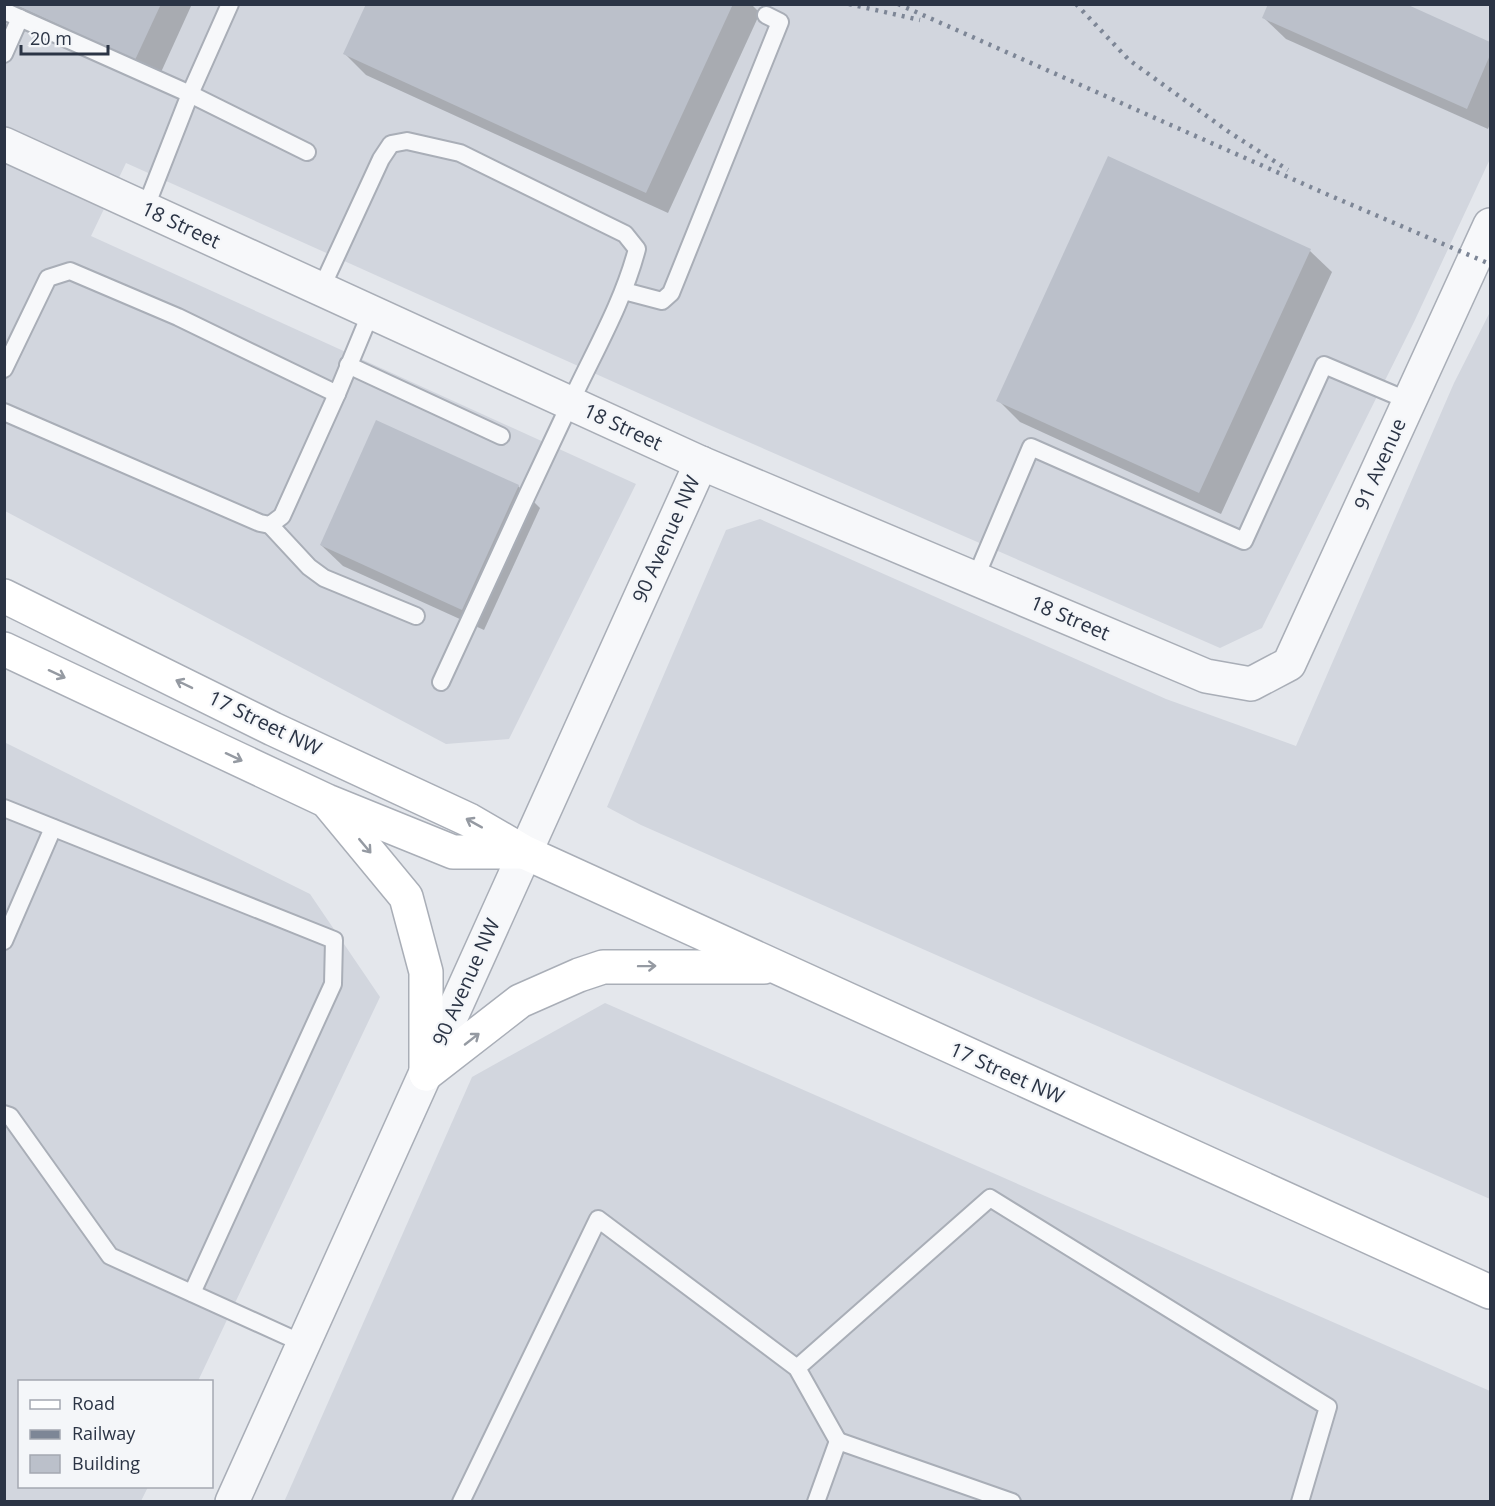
<svg xmlns="http://www.w3.org/2000/svg" width="1495" height="1506" viewBox="0 0 1495 1506" font-family="'Open Sans',sans-serif">
<style>
.built{fill:#d2d6de}
.shadow{fill:#0003}
.building{fill:#bbc0ca}
.lines{fill:none;stroke-linecap:round;stroke-linejoin:round}
.lane-casing{stroke:#a9aeb7;stroke-width:20}
.street-casing{stroke:#a9aeb7;stroke-width:36}
.secondary-casing{stroke:#a9aeb7;stroke-width:36}
.lane{stroke:#f7f8fa;stroke-width:16}
.street{stroke:#f7f8fa;stroke-width:33}
.secondary{stroke:#fff;stroke-width:33}
.rail{stroke:#7d8696;stroke-width:4.5;stroke-dasharray:3 6;stroke-linecap:butt}
.oneway{stroke:#959aa2}
.labels{text-anchor:middle;stroke-width:4.5;stroke-linejoin:round;paint-order:stroke}
.street-label{font-size:20px;fill:#2b3445;stroke:#f4f6f9}
</style>
<rect width="100%" height="100%" fill="#e4e7ec"/>
<g class="built">
<polygon points="4,5 1490,5 1490,159 1414,322 1262,628 1220,648 714,427 126,163 91,236 636,484 509,739 446,744 5,511"/>
<polygon points="1490,312 1490,1199 641,825 607,807 726,530 760,519 1166,699 1296,746 1454,383"/>
<polygon points="4,742 310,894 380,997 198,1381 20,1382 20,1486 148,1487 141,1501 5,1501"/>
<polygon points="605,1003 1490,1391 1490,1501 284,1502 472,1077"/>
</g>
<g class="shadow">
<polygon points="10,4 192,4 157,81 27,21"/>
<polygon points="367,4 751,4 760,13 668,213 366,75 345,54"/>
<polygon points="1402,4 1490,44 1490,124 1488,129 1286,39 1264,18"/>
<polygon points="1109,158 1310,251 1332,272 1221,514 1020,422 998,400"/>
<polygon points="518,486 540,508 484,630 343,566 321,545"/>
</g>
<g class="building">
<polygon points="14,4 161,4 135,60"/>
<polygon points="366,4 733,4 646,193 343,54"/>
<polygon points="1268,4 1406,4 1490,42 1490,55 1467,109 1262,18"/>
<polygon points="1108,156 1311,249 1199,493 996,401"/>
<polygon points="376,420 519,485 462,610 320,545"/>
</g>
<g class="lines">
<g class="lane-casing">
<g id="lane">
<polyline points="4,11 190,94 307,152"/>
<polyline points="4,54 20,18"/>
<polyline points="145,209 190,94 230,4"/>
<path d="M321,289L381,159L391,144L407,141L460,153L625,234L637,249C622,306 592,355 568,408C525,499 483,590 441,682"/>
<polyline points="624,291 662,301 671,293 780,22 766,15"/>
<polyline points="348,365 501,436"/>
<polyline points="4,369 48,278 70,271 178,317 337,394"/>
<polyline points="4,412 260,523 270,525 282,516 337,394 371,312"/>
<polyline points="270,525 309,567 324,578 416,616"/>
<polyline points="975,579 1031,447 1244,541 1324,365 1409,401"/>
<polyline points="4,808 334,940 333,984 192,1293"/>
<polyline points="4,941 53,828"/>
<polyline points="4,1114 10,1116 110,1256 304,1344"/>
<polyline points="797,1368 990,1198 1328,1407 1300,1502"/>
<polyline points="461,1502 598,1219 797,1368 838,1441"/>
<polyline points="816,1502 838,1441 1012,1502"/>
</g>
</g>
<g class="street-casing">
<g id="street">
<polyline points="4,144 701,463 1206,676 1251,684 1289,664 1490,225"/>
<polyline points="232,1502 701,463"/>
</g>
</g>
<g class="secondary-casing">
<g id="secondary">
<polyline points="4,596 273,729 469,820 524,852 1490,1292"/>
<polyline points="4,649 327,801 453,852 523,852"/>
<polyline points="330,805 406,897 426,972 426,1074"/>
<polyline points="426,1074 520,1001 579,975 603,967 764,967"/>
</g>
</g>
<use href="#lane" class="lane"/>
<use href="#street" class="street"/>
<use href="#secondary" class="secondary"/>
<g class="rail">
<polyline points="849,4 920,20"/>
<polyline points="898,4 1324,193 1490,264"/>
<polyline points="1076,4 1129,60 1229,132 1288,170"/>
</g>
</g>
<defs><path id="oneway-shaft" d="M-6 0H5M1.5-3L5.5 0L1.5 3" fill="none" stroke-width="1.6" stroke-linecap="round" stroke-linejoin="round" transform="scale(1.5)"/></defs>
<g class="oneway">
<use href="#oneway-shaft" transform="translate(57 674) rotate(25)"/>
<use href="#oneway-shaft" transform="translate(184 684) rotate(-154)"/>
<use href="#oneway-shaft" transform="translate(234 757) rotate(25)"/>
<use href="#oneway-shaft" transform="translate(474 823) rotate(-151)"/>
<use href="#oneway-shaft" transform="translate(365 846) rotate(50)"/>
<use href="#oneway-shaft" transform="translate(647 966) rotate(-1)"/>
<use href="#oneway-shaft" transform="translate(472 1039) rotate(-38)"/>
</g>
<g class="labels">
<g class="street-label">
<text transform="translate(181 225) rotate(25)" y="7">18 Street</text>
<text transform="translate(623 427) rotate(25)" y="7">18 Street</text>
<text transform="translate(1380 464) rotate(-66)" y="7">91 Avenue</text>
<text transform="translate(666 539) rotate(-66)" y="7">90 Avenue NW</text>
<text transform="translate(1070 618) rotate(23)" y="7">18 Street</text>
<text transform="translate(265 723) rotate(26)" y="7">17 Street NW</text>
<text transform="translate(466 982) rotate(-66)" y="7">90 Avenue NW</text>
<text transform="translate(1007 1073) rotate(24)" y="7">17 Street NW</text>
</g>
</g>
<rect width="1495" height="1506" fill="none" stroke="#2b3445" stroke-width="12"/>
<rect x="18" y="1380" width="195" height="108" fill="#f4f6f9" stroke="#a4a8b1" stroke-width="1.5"/>
<rect x="30" y="1400" width="30" height="9" fill="#ffffff" stroke="#a4a8b1" stroke-width="1.5"/>
<text x="72" y="1410" font-size="18" fill="#2b3445">Road</text>
<rect x="30" y="1430" width="30" height="9" fill="#7d8696" stroke="#a4a8b1" stroke-width="1.5"/>
<text x="72" y="1440" font-size="18" fill="#2b3445">Railway</text>
<rect x="30" y="1455" width="30" height="18" fill="#bbc0ca" stroke="#a4a8b1" stroke-width="1.5"/>
<text x="72" y="1470" font-size="18" fill="#2b3445">Building</text>
<path d="M21 45v9h87v-9" fill="none" stroke="#2b3445" stroke-width="3"/>
<text x="30" y="45" font-size="18" fill="#2b3445" stroke="#f4f6f9" stroke-width="4.5" paint-order="stroke">20 m</text>
</svg>
